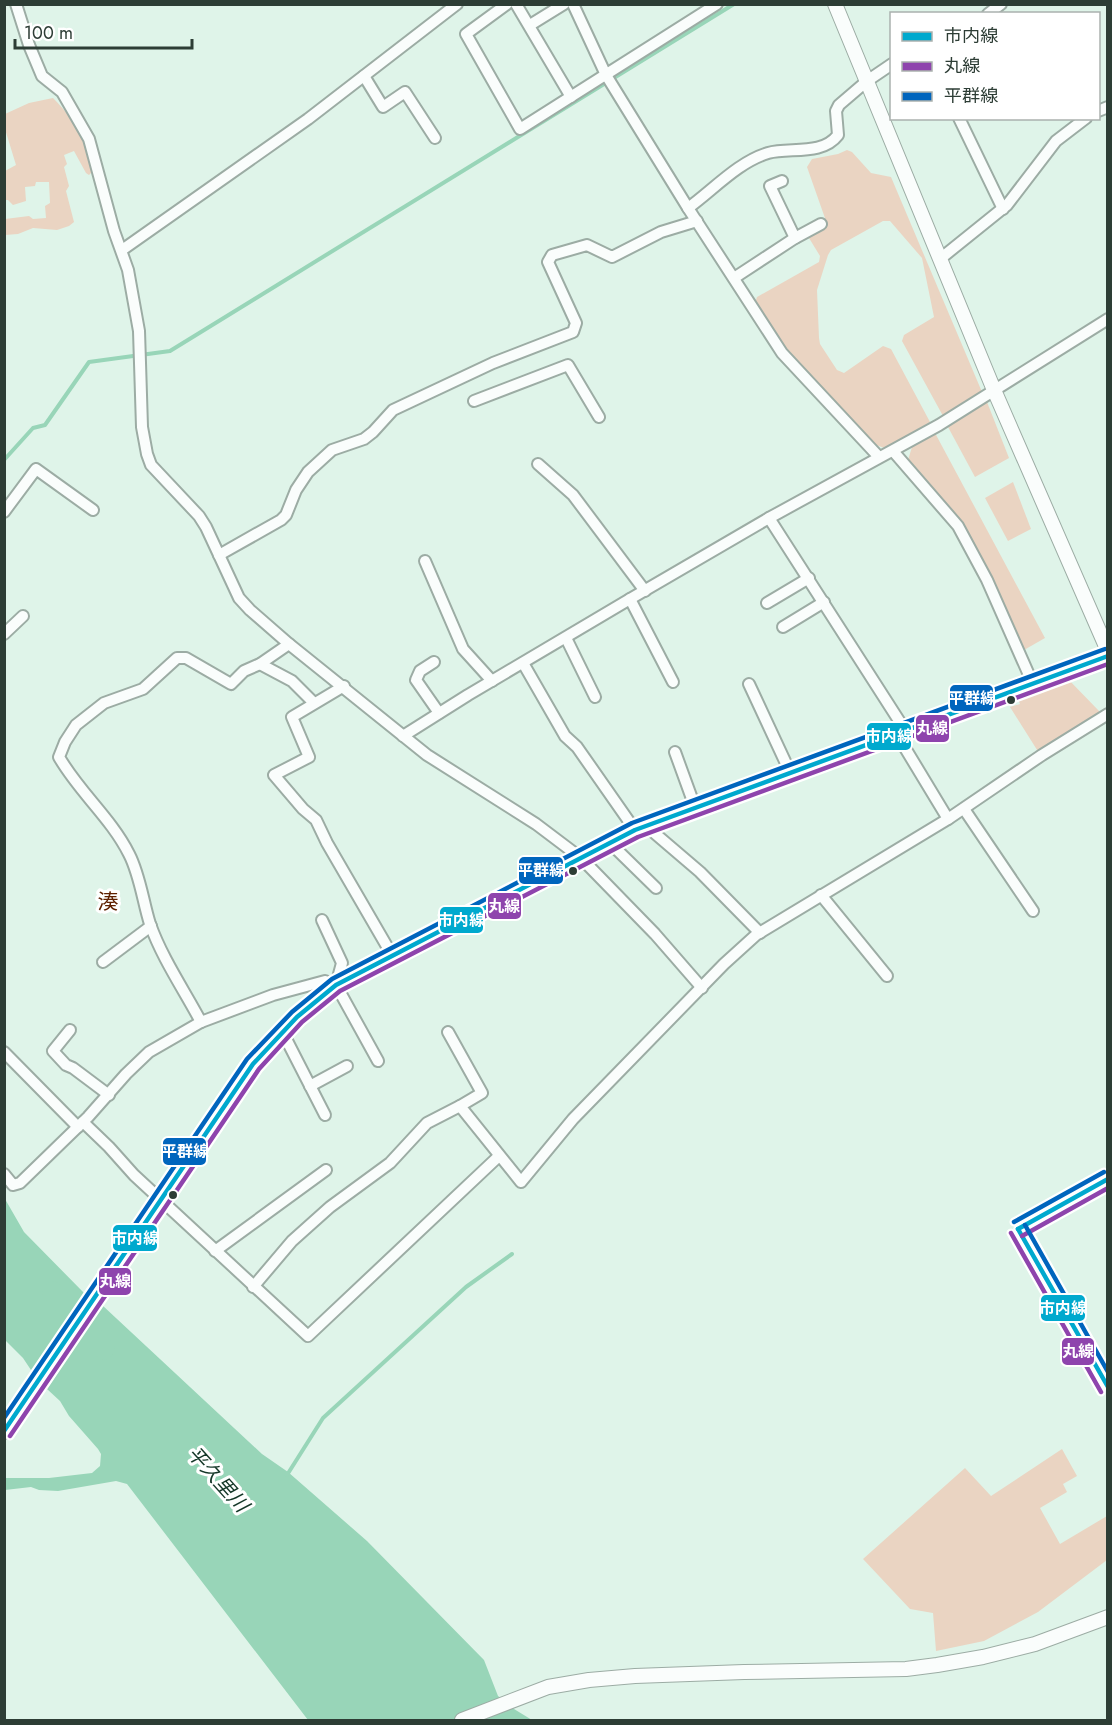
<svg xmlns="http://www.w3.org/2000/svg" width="1112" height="1725" viewBox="0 0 1112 1725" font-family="Jost,'Noto Sans JP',sans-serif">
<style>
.green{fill:#ead4c2}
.water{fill:#98d5b8}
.pier{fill:#dff4e9}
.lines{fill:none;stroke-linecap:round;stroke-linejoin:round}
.stream{stroke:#98d5b8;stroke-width:4}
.river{stroke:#98d5b8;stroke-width:21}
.street-casing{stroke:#9caca4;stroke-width:14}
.secondary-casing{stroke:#9caca4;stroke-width:16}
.street{stroke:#fafdfc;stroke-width:10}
.secondary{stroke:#fafdfc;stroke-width:14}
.bus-1-casing{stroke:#fff;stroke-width:9}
.bus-2-casing{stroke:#fff;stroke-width:9}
.bus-3-casing{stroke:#fff;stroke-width:9}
.bus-1{stroke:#00a9ce;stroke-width:4.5}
.bus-2{stroke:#8e44ad;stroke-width:4.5}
.bus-3{stroke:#0065bd;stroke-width:4.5}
.bus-dot{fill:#2d3d35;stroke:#fff;stroke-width:2}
.labels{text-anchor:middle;stroke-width:6;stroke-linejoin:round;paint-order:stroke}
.water-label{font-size:20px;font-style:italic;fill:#133627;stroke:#fff}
.quarter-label{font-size:21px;fill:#5f2001;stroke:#fff}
.line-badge{stroke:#fff;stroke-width:2}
.badge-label{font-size:16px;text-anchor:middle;font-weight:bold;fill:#fff}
</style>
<rect width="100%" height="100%" fill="#dff4e9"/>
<g class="green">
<path d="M53,98C76,121 85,140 93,171L89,175L86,173L74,151L64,155L67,164L64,167L69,186L66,191L74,222L69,226L57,230L33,228L18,234L5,235V219L29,216L33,219L46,218L45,206L50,203L49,182H36L35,186L25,187L26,201L13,205L8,200H5V171L16,165L5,129V114L29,103Z"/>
<polygon points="847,150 852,152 871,173 891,177 982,392 943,416 902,341 904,335 934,317 922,258 890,221 883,221 831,250 828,255 817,290 819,338 820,344 837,370 844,373 883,346 891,349 930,422 887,449 868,442 785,352 755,303 757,297 819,262 820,256 809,238 810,235 825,226 826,221 807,167 812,159 838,154"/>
<polygon points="987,402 1009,458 975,477 948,427"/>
<polygon points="935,433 1045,638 1024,650 992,578 962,523 908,460 912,447"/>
<polygon points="1013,482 1031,529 1008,541 985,498"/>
<polygon points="1067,678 1100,712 1039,753 1010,707 1020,704 1017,697"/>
<polygon points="1062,1449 1077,1476 1063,1484 1067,1492 1040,1508 1060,1544 1107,1516 1107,1560 1038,1612 984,1641 936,1651 933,1613 910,1609 863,1559 965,1468 991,1496"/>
</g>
<g class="water">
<polygon points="5,1199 24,1232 85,1294 33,1373 23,1358 5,1340"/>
<polygon points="102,1305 262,1454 288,1472 367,1541 484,1660 498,1696 514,1709 532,1720 308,1720 127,1484 116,1481 58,1491 39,1490 31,1487 5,1490 4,1478 49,1478 92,1473 100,1466 101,1454 98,1449 69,1416 60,1401 47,1389"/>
</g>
<g class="pier">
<polygon points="87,1291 88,1296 35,1374 32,1375"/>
<polygon points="101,1302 104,1302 45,1391 44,1387"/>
</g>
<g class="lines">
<g class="stream">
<polyline points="4,460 33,428 45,425 89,362 170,351 734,4"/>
<polyline points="287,1475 323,1418 466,1287 512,1254"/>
</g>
<polyline class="river" points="53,1292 104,1349"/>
<g class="street-casing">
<g id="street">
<polyline points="16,4 29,45 42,76 62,92 89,139 114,231 128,270 139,331 142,427 147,454 151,465 199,516 206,527 239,598 250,610 289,644 427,755 536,824 581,858 655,934 702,988"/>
<polyline points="507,4 466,34 520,129 717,4"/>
<polyline points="516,4 571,97"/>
<polyline points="573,4 606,75 688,208 782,353 879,457"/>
<polyline points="988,14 1001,4"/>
<polyline points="530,25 564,4"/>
<polyline points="364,76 383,107 405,92 435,138"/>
<polyline points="1098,111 1108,107"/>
<polyline points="959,118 1003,209"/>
<polyline points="782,181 770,186 795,238"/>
<path d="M688,208C713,190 738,162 768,153C790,147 822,156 838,135L836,111L839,105L867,81L892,64"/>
<polyline points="122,250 308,119 457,4"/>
<polyline points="940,259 1007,205 1056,141 1086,118"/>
<polyline points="734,278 795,238 821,224"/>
<polyline points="474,401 568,365 599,417"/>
<polyline points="893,451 958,526 987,580 1033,684"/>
<polyline points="538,464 573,495 645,591"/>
<polyline points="4,512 36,469 93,510"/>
<polyline points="769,518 905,730"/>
<polyline points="219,555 281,520 286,515 296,490 308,472 332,450 364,439 373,432 393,410 493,363 573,332 576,323 548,262 552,255 587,245 612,257 661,232 697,221"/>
<polyline points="425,561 463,649 492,681"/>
<polyline points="630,599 673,682"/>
<polyline points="767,603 809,578"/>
<polyline points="783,627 824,602"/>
<polyline points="4,634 23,616"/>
<polyline points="566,638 595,697"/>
<polyline points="434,662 420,671 416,680 439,713"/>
<polyline points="523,663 565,736 577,747 635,830"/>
<polyline points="260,664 292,681 314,703"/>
<polyline points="749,684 790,772"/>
<polyline points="344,686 292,717 309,757 274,775 303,809 316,820 327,843 392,955"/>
<polyline points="896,733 948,819 1042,755 1108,714"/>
<polyline points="403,736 468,695 630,599 769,518 939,425 1108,319"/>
<polyline points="675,752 695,807"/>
<polyline points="964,809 1033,911"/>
<polyline points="645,825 700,872 760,933"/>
<polyline points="610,843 656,888"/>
<polyline points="821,895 887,976"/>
<polyline points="322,920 342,963 336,985"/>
<polyline points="103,962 151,926"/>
<path d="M201,1022C184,990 162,958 150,924C143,902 140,875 129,854C111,818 79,792 59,757L65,742L76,725L104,703L143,689L177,658H186L231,684L244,671L260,664L289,644"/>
<polyline points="70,1030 53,1051 66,1065 73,1068 109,1095"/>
<polyline points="282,1031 325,1115"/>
<polyline points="448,1032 482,1093 460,1106 521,1182 573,1119 724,964 756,935 948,819"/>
<polyline points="4,1052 78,1127"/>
<polyline points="310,1086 347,1066"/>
<polyline points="83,1122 109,1147 134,1175 308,1336 499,1156"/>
<polyline points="4,1174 13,1185 20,1183 88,1117 126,1074 149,1052 201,1022 273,995 325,981 336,985 378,1061"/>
<polyline points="215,1251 326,1170"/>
<polyline points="253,1287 292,1241 330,1207 390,1163 427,1123 460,1106"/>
</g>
</g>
<g class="secondary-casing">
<g id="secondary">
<polyline points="835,4 994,390 1108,651"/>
<polyline points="4,1432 253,1064 297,1017 336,985 635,830 1108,656"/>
<polyline points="462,1720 548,1687 589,1680 635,1676 744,1672 906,1669 937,1665 983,1657 1035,1644 1108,1617"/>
</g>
</g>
<use href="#street" class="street"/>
<use href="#secondary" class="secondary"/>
<g class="bus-1-casing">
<g id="bus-1">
<polyline points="1018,1229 1108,1387"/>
<polyline points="1018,1229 1108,1179"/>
<polyline points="4,1431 253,1064 297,1017 336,985 635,830 1108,656"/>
</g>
</g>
<g class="bus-2-casing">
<g id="bus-2">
<polyline points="1011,1233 1101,1392"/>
<polyline points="1022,1236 1108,1188"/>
<polyline points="10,1436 259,1069 302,1022 340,991 638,837 1108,664"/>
</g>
</g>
<g class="bus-3-casing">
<g id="bus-3">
<polyline points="1014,1222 1104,1172"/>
<polyline points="1025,1225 1108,1372"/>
<polyline points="4,1418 247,1059 292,1012 332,979 632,823 1105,649"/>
</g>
</g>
<use href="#bus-1" class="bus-1"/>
<use href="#bus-2" class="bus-2"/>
<use href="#bus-3" class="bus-3"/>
</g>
<g class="bus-dot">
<circle cx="1011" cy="700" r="5"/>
<circle cx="573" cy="871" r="5"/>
<circle cx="173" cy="1195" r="5"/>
</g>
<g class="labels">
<g class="water-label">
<text transform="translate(218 1479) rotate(48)" y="7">平久里川</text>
</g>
<g class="quarter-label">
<text x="108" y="909">湊</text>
</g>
</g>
<g class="line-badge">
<rect x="949" y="684" width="45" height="28" rx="6" fill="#0065bd"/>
<rect x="915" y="714" width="35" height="29" rx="6" fill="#8e44ad"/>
<rect x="866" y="722" width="46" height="29" rx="6" fill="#00a9ce"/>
<rect x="518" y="856" width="46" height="29" rx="6" fill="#0065bd"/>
<rect x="487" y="892" width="35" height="28" rx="6" fill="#8e44ad"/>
<rect x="439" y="906" width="45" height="28" rx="6" fill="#00a9ce"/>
<rect x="162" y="1137" width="45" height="29" rx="6" fill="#0065bd"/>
<rect x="112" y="1224" width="46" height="28" rx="6" fill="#00a9ce"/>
<rect x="98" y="1267" width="34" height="29" rx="6" fill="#8e44ad"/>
<rect x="1040" y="1294" width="46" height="28" rx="6" fill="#00a9ce"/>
<rect x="1061" y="1337" width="34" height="29" rx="6" fill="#8e44ad"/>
</g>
<g class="badge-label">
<text x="972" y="704">平群線</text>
<text x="932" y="734">丸線</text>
<text x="889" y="742">市内線</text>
<text x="541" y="876">平群線</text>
<text x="504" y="912">丸線</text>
<text x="461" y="926">市内線</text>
<text x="185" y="1157">平群線</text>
<text x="135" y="1244">市内線</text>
<text x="115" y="1287">丸線</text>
<text x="1063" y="1314">市内線</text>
<text x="1078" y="1357">丸線</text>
</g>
<rect width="1112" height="1725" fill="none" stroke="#2d3d35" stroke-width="12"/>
<rect x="890" y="12" width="210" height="108" fill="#ffffff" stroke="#abb1ae" stroke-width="1.5"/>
<rect x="902" y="32" width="30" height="9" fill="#00a9ce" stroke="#abb1ae" stroke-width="1.5"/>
<text x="944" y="42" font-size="18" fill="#2d3d35">市内線</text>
<rect x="902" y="62" width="30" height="9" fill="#8e44ad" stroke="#abb1ae" stroke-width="1.5"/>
<text x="944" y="72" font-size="18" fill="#2d3d35">丸線</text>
<rect x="902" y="92" width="30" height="9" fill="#0065bd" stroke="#abb1ae" stroke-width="1.5"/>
<text x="944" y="102" font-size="18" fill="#2d3d35">平群線</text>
<path d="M15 39v9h177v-9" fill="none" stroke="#2d3d35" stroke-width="3"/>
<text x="24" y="39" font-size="18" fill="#2d3d35" stroke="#ffffff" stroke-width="4.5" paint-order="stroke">100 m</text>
</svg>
